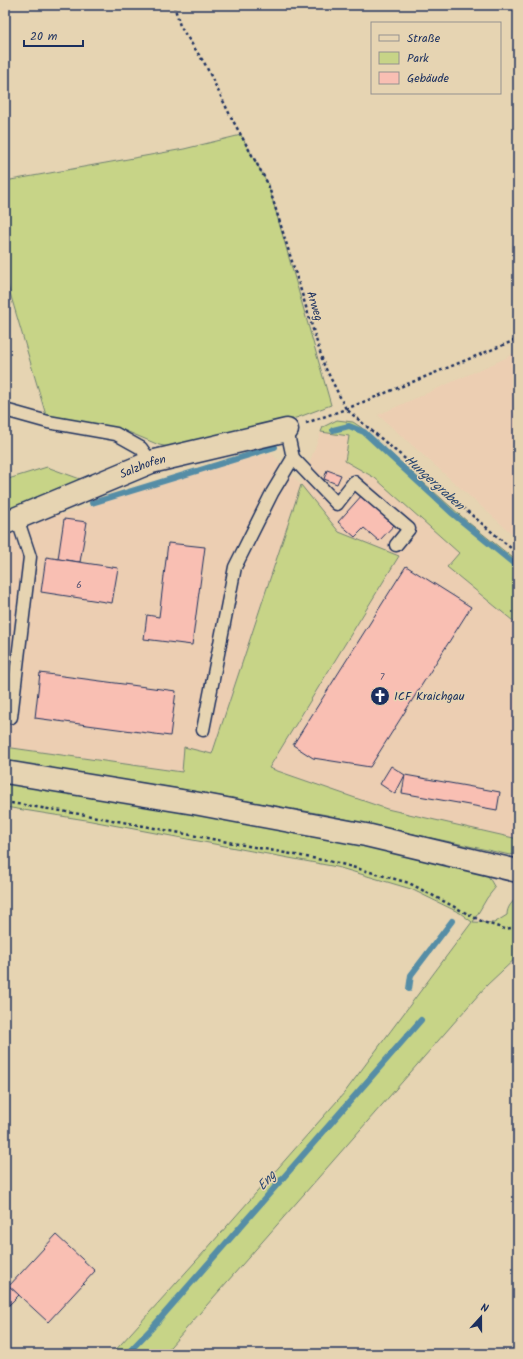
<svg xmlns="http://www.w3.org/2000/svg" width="523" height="1359" viewBox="0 0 523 1359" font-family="Kalam,sans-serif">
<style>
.built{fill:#ecceb2}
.green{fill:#c7d487;stroke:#718272}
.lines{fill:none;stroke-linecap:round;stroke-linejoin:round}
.stream{stroke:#558da6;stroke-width:6}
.building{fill:#f9bfb3;stroke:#1b2f5e}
.lane-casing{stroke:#1b2f5e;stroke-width:15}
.street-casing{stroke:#1b2f5e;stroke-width:25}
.secondary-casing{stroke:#1b2f5e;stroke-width:25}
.path{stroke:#1b2f5e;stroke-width:2.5;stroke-dasharray:3 3;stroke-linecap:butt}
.lane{stroke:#e6d4b2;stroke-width:12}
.street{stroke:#e6d4b2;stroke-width:22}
.secondary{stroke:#e6d4b2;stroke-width:22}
.labels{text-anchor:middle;stroke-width:3;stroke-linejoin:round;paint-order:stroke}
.number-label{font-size:10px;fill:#525373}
.street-label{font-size:12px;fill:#1b2f5e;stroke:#e6d4b2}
.poi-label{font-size:12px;fill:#1b2f5e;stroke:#e6d4b2;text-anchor:start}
.water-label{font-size:13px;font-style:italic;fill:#294670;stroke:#e6d4b2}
</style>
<rect width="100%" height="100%" fill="#e6d4b2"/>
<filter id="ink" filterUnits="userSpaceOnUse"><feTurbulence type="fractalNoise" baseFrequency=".025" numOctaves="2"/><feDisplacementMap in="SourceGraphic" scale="8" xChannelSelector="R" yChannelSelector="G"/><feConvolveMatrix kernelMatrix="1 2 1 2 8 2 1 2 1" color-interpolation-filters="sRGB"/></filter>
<g filter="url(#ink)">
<g class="built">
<polygon points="518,351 518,539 378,415 506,358"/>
<polygon points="321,432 349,436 345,461 375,478 460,554 447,567 518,625 518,839 387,809 269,768 399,556 339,532 301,486 212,755 183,772 5,747 5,523 17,518 65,514 217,466 271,453 301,485"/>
</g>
<g class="green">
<polygon points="241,135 268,184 331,405 299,417 184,450 159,445 119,428 48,422 5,276 5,181 184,149"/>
<polygon points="337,420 353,422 362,428 469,523 518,562 518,625 447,567 459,553 375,478 345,461 349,436 321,432 323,427"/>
<polygon points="47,467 83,480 5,523 5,480"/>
<polygon points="301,485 339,532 399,556 269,768 387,809 518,839 518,853 510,855 327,815 180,789 5,761 5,747 182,772 184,747 212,754"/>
<path d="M5,779L362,843L487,874L495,888L487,898L473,922L494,923L507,915C507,907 512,902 518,897V956L487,985L164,1354H112L205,1251L345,1092L472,922L460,913L411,889L337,867L86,820L5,807Z"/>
</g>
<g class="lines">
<g class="stream">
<polyline points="333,430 349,426 364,432 453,514 518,567"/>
<polyline points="92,503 275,447"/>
<polyline points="409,989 411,975 452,921"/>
<polyline points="127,1354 151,1329 421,1020"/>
</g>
</g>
<g class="building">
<polygon points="327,470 341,475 337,484 324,479"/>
<polygon points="363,494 396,523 379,541 364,528 355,537 338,522"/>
<polygon points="64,519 87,522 80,562 58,559"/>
<polygon points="168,543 205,547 192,645 144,639 147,615 159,617"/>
<polygon points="46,557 118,568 112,603 41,592"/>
<polygon points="406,566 471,607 370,767 313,758 293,745"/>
<polygon points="40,673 176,691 170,736 35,718"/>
<polygon points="391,766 405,775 395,794 380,784"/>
<polygon points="405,775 500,792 497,810 402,793"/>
<polygon points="56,1235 95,1271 48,1322 9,1286"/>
<polygon points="5,1285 8,1287 9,1286 19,1295 6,1308 5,1307"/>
</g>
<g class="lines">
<g class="lane-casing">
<g id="lane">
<polyline points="5,410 48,422 116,434 141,448 151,462"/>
<polyline points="293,458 337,504 354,482 409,529 396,545"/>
<polyline points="11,717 30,557 17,518"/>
<polyline points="203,730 235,567 272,493 293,458 287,430"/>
</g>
</g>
<g class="street-casing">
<g id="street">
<path id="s1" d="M5,523L151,462L287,430"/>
</g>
</g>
<g class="secondary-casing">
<polyline id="secondary" points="5,772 194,803 366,835 518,871"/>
</g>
<g class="path">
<polyline points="174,5 180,26 205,64 232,119 268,184 324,365 346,409 518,554"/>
<polyline points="306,423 346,409 518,339"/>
<polyline points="5,802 86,815 338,863 409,883 483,922 505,929 518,927"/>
</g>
<use href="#lane" class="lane"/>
<use href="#street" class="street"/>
<use href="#secondary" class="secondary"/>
</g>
</g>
<defs>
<g id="church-disc" transform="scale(1)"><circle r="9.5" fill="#1b2f5e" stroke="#e6d4b2"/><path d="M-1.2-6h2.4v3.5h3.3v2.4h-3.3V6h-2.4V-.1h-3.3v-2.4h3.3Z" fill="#fff"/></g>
</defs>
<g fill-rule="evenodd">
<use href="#church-disc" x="380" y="696"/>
</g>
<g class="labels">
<g class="number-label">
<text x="79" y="588">6</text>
<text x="382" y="680">7</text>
</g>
<g class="street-label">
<text transform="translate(315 306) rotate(73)" y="4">Arweg</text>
<text dy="4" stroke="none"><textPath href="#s1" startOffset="149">Salzhofen</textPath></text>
</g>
<g class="poi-label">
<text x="394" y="700">ICF Kraichgau</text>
</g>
<g class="water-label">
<text transform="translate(435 482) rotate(42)" y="5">Hungergraben</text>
<text transform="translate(266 1180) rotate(-49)" y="5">Eng</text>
</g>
</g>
<rect width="523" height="1359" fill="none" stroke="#e6d4b2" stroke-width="20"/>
<rect x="10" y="10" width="503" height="1339" fill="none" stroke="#1b2f5e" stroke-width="1.5" filter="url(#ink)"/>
<rect x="371" y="22" width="130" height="72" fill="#e6d4b2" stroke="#959290"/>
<rect x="379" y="35" width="20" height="6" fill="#e6d4b2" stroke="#959290"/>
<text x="407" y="42" font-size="12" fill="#1b2f5e">Straße</text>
<rect x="379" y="52" width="20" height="12" fill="#c7d487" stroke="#959290"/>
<text x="407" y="62" font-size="12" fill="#1b2f5e">Park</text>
<rect x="379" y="72" width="20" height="12" fill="#f9bfb3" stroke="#959290"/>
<text x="407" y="82" font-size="12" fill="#1b2f5e">Gebäude</text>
<g transform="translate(481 1317) rotate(21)" stroke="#e6d4b2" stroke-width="3" paint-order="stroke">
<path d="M0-3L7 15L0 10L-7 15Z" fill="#1b2f5e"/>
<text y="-6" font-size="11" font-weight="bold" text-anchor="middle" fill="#1b2f5e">N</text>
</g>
<path d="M24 40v6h59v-6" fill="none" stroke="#1b2f5e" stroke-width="2"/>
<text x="30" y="40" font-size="12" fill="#1b2f5e" stroke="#e6d4b2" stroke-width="3" paint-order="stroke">20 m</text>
</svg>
